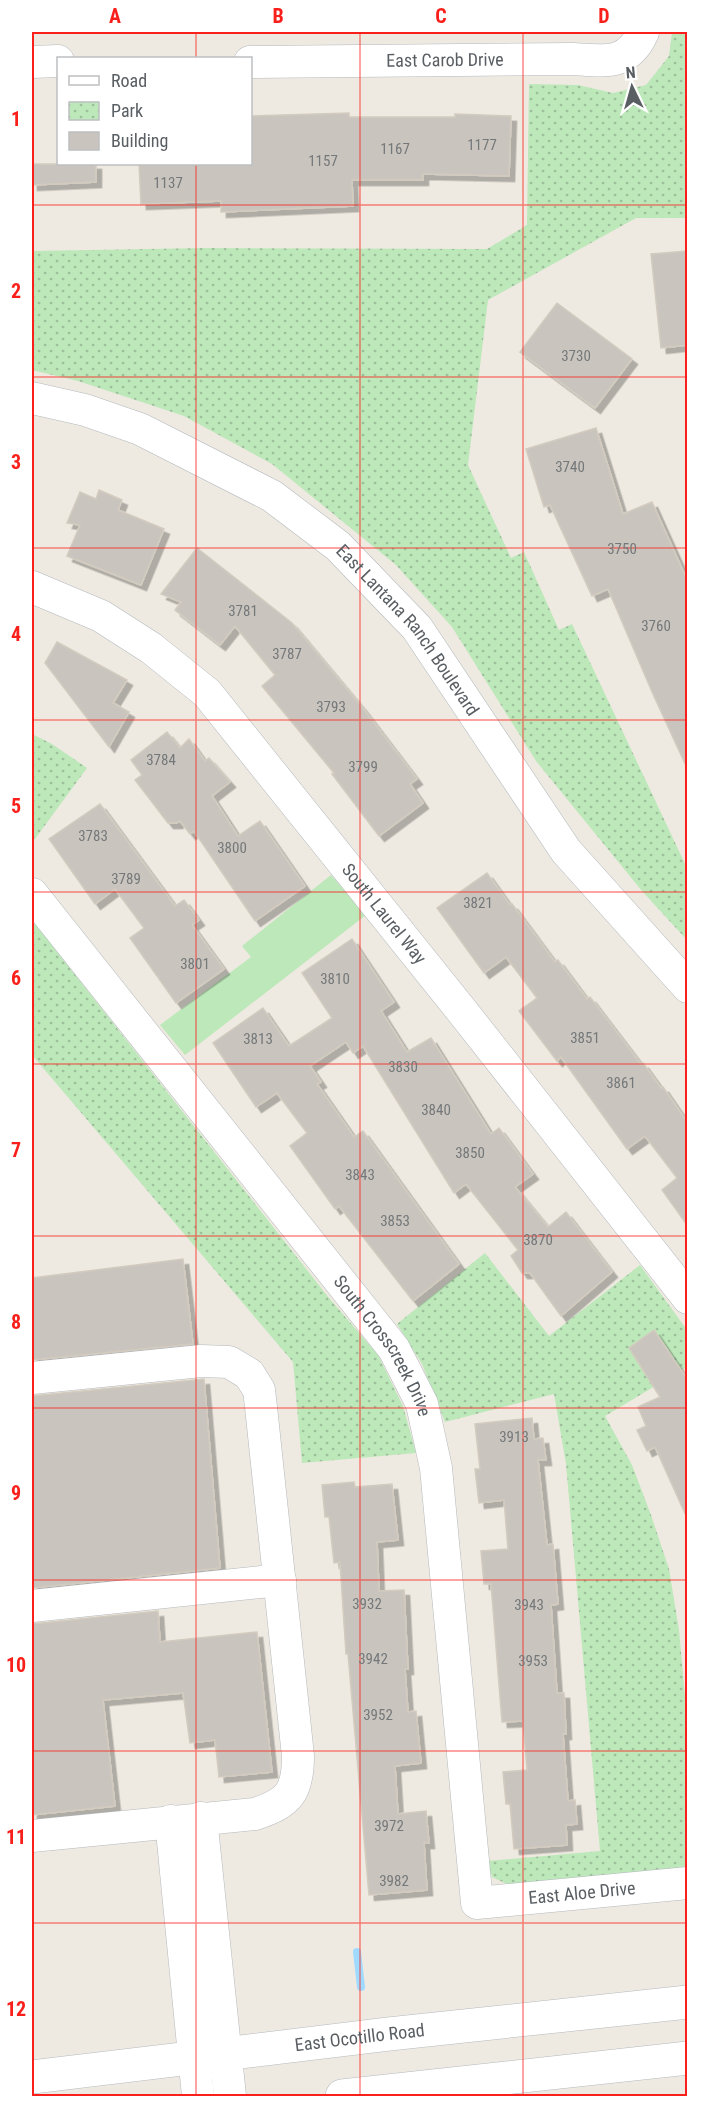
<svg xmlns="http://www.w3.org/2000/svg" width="719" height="2128" viewBox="0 0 719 2128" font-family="'Roboto Condensed',sans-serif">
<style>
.green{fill:#bde8ba}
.park{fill:url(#park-dots)}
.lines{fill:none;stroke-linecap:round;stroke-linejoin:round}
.stream{stroke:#a0dbff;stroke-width:8}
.building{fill:#c9c5be;stroke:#d3cbbf;stroke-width:1.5;filter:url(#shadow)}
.minor-casing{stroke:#b4b8bd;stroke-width:33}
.secondary-casing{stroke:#b5b9bf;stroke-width:34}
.minor{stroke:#fff;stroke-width:32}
.secondary{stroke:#fff;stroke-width:33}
.grid{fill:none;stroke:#f9201c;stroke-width:1.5;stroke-opacity:0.55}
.labels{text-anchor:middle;stroke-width:6;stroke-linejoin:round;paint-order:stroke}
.number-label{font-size:15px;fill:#75787a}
.street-label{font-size:18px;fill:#595e63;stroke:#fff}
.neatline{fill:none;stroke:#f9201c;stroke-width:2}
.grid-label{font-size:20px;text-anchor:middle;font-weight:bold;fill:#f9201c}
</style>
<defs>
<pattern id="park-dots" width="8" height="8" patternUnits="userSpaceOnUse" patternTransform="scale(1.5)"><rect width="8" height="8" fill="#bde8ba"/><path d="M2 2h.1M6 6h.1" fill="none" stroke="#9dbf9b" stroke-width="1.8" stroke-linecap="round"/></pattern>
<filter id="shadow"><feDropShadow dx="5.5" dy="5.5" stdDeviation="0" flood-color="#0004"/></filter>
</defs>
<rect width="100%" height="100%" fill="#eeeae1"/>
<polygon class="green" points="331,875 366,915 185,1055 160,1025 251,957 242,946"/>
<g class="park">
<polygon points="672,32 687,32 687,218 636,218 488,300 468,465 511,558 524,552 559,630 572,624 687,868 687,940 642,891 536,761 452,627 396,565 272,464 184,416 78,381 32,370 32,251 206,248 487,249 527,225 529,84 578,85 613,93 646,85 669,56"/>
<polygon points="32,734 52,744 87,768 32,843"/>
<polygon points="32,920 329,1298 378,1355 403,1406 416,1453 302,1463 293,1362 32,1055"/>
<polygon points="485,1253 549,1336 640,1265 687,1330 687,1367 605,1416 632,1465 651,1515 669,1569 679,1630 687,1718 687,1869 509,1885 492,1877 487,1861 600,1851 566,1464 554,1394 445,1422 422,1364 397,1324"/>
</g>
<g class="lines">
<polyline class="stream" points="357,1952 361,1987"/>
</g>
<g class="building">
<polygon points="349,113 349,117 455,117 455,114 511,116 509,176 423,174 423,180 352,180 353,206 221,212 221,201 141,204 139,164 250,164 250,116"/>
<polygon points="32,164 96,164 96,182 32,185"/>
<polygon points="687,251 687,345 661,348 651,254"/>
<polygon points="557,303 632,359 595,408 520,352"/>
<polygon points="596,428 623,514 652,502 687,580 687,768 652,692 608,589 592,596 550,505 544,507 526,449"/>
<polygon points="99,490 122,500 118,510 164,529 141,585 67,556 80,525 67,523 80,492 96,499"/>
<polygon points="197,548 292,623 362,707 417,779 410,784 423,803 379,836 332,774 334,773 262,686 275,675 235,626 220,645 175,610 181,602 161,594"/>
<polygon points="57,642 127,680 113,703 129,712 109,747 45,663"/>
<polygon points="167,732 180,748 189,739 205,761 209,758 230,782 212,796 238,836 260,821 305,886 255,921 194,831 190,834 180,821 177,823 168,823 135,780 142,775 131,760"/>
<polygon points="100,804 175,906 184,900 199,920 192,925 224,969 176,1003 130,938 144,928 115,889 95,904 49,839"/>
<polygon points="487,873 510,905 512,904 555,962 558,960 587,999 590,997 641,1064 643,1063 661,1088 663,1087 687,1122 687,1225 662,1190 677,1178 645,1136 627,1149 561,1057 557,1061 519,1011 537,998 506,957 484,973 437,908"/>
<polygon points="352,939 394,1002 381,1011 407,1052 431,1038 491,1134 499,1128 533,1174 515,1187 548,1227 566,1212 612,1272 561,1316 530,1273 522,1273 511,1256 518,1250 466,1184 454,1193 363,1046 353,1053 346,1042 310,1066 321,1082 317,1084 354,1137 363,1131 459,1264 413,1301 339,1206 335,1209 290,1146 307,1133 277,1093 256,1107 213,1043 263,1008 289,1046 332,1018 302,973"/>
<polygon points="183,1259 193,1344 32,1360 32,1278"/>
<polygon points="654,1330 687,1379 687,1518 655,1447 647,1451 637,1430 646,1426 638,1407 660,1397 629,1348"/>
<polygon points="204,1379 220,1568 32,1588 32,1396"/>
<polygon points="532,1418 534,1439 543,1438 546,1460 538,1460 547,1545 553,1544 558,1604 551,1605 557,1693 564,1693 566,1734 563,1734 568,1801 575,1800 577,1824 566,1825 567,1845 514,1849 510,1804 506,1804 503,1772 527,1770 523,1721 502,1722 491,1584 484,1584 481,1551 508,1549 504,1500 479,1503 475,1469 480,1469 475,1424"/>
<polygon points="354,1482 355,1487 392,1484 398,1540 377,1542 379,1591 404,1590 408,1669 405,1669 408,1712 416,1711 421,1763 395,1766 398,1814 426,1811 429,1843 424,1843 427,1890 369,1895 348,1654 346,1654 340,1562 334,1563 329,1517 325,1517 322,1485"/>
<polygon points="158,1611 160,1642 257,1632 272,1772 219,1777 215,1740 190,1743 183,1693 103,1700 115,1806 32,1815 32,1624"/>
</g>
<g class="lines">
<g class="minor-casing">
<g id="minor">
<polyline points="32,62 58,61"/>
<path id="s1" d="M250,62L573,59C605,61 628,66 643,32"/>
<path id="s2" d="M32,398L85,410L140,429L272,496L338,546L417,628L566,851L688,987"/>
<path id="s3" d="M32,587L101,616L151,648L207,693L462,1011L688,1298"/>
<path id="s4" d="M32,894L394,1349L422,1404L436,1468L477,1903L688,1883"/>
<path d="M32,1378L201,1361L229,1362L249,1374L259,1390L261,1407L298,1756C298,1792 289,1803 255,1814L32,1836"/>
<polyline points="32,1606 280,1580"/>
<polyline points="201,1818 230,2096"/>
<polyline points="171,1821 198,2096"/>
</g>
</g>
<g class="secondary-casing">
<g id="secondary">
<path id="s5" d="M32,2077L389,2034L688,2002"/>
<polyline points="342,2096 688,2058"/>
</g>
</g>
<use href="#minor" class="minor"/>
<use href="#secondary" class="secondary"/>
</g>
<path class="grid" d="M196,32V58M360,32V2096M523,32V2096M196,164V2096M32,205H688M32,377H688M32,548H688M32,720H688M32,892H688M32,1064H688M32,1236H688M32,1408H688M32,1580H688M32,1751H688M32,1923H688"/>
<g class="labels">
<g class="number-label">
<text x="482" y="150">1177</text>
<text x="395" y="154">1167</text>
<text x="323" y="166">1157</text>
<text x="168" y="188">1137</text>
<text x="576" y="361">3730</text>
<text x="570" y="472">3740</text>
<text x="622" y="554">3750</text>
<text x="243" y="616">3781</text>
<text x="656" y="631">3760</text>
<text x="287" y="659">3787</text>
<text x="331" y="712">3793</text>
<text x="161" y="765">3784</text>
<text x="363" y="772">3799</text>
<text x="93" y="841">3783</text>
<text x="232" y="853">3800</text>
<text x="126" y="884">3789</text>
<text x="478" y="908">3821</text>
<text x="195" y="969">3801</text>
<text x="335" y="984">3810</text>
<text x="585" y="1043">3851</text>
<text x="258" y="1044">3813</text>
<text x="403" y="1072">3830</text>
<text x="621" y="1088">3861</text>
<text x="436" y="1115">3840</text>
<text x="470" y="1158">3850</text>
<text x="360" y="1180">3843</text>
<text x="395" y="1226">3853</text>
<text x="538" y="1245">3870</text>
<text x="514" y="1442">3913</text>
<text x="367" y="1609">3932</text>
<text x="529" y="1610">3943</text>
<text x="373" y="1664">3942</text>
<text x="533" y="1666">3953</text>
<text x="378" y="1720">3952</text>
<text x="389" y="1831">3972</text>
<text x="394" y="1886">3982</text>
</g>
<g class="street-label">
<text dy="6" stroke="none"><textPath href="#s1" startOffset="195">East Carob Drive</textPath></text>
<text dy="6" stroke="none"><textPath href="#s2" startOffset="453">East Lantana Ranch Boulevard</textPath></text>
<text dy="6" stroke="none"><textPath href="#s3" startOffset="489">South Laurel Way</textPath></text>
<text dy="6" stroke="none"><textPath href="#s4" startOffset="573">South Crosscreek Drive</textPath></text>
<text dy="6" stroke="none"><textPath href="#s4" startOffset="1251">East Aloe Drive</textPath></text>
<text dy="6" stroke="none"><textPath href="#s5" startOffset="330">East Ocotillo Road</textPath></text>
</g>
</g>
<rect width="719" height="2128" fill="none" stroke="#ffffff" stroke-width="66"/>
<rect x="57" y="57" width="195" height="108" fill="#ffffff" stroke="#bdbfc1" stroke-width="1.5"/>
<rect x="69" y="76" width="30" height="9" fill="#ffffff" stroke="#bdbfc1" stroke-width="1.5"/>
<text x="111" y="87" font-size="18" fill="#595e63">Road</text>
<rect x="69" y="102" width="30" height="18" fill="url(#park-dots)" stroke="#bdbfc1" stroke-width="1.5"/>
<text x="111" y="117" font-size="18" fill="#595e63">Park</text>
<rect x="69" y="132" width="30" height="18" fill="#c9c5be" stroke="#bdbfc1" stroke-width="1.5"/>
<text x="111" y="147" font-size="18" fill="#595e63">Building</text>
<g transform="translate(632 87) rotate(355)" stroke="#ffffff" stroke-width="4.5" paint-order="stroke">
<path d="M0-4.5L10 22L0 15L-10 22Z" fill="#595e63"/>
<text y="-9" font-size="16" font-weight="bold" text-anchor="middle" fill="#595e63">N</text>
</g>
<rect x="33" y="33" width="653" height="2062" class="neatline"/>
<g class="grid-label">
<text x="115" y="23">A</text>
<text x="278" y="23">B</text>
<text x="441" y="23">C</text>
<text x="604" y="23">D</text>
<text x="16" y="126">1</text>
<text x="16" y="298">2</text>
<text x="16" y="469">3</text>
<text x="16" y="641">4</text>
<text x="16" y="813">5</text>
<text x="16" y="985">6</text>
<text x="16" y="1157">7</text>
<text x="16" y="1329">8</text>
<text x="16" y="1500">9</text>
<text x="16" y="1672">10</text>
<text x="16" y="1844">11</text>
<text x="16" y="2016">12</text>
</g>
</svg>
